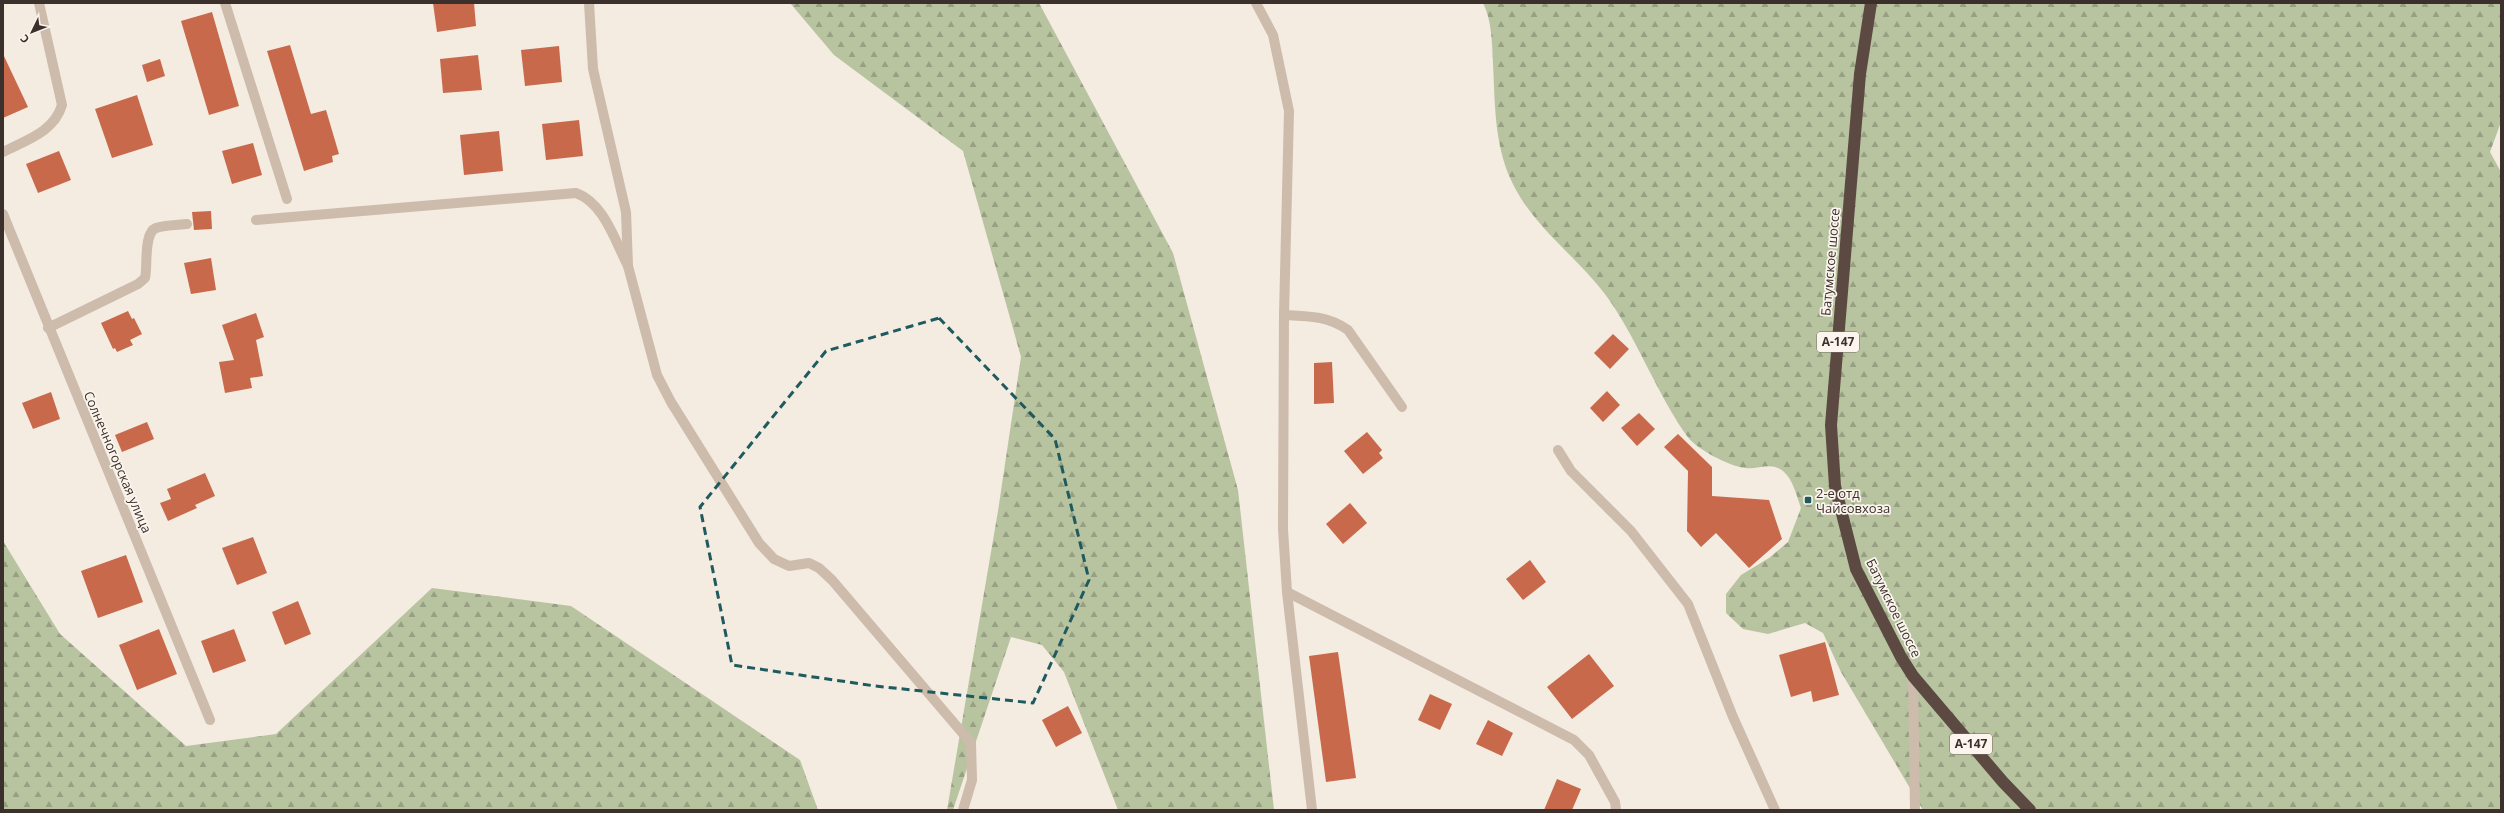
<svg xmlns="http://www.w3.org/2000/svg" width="2504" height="813" viewBox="0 0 2504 813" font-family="'Open Sans',sans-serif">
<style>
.forest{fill:url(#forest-firs)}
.building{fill:#c8694b}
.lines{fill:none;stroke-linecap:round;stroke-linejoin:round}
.lane{stroke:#cdbbac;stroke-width:10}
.street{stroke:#cdbbac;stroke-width:10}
.highway{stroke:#5c4a42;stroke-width:12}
.marked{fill:none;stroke:#1f5a5e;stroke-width:3;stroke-dasharray:8 5;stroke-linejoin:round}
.poi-dot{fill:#1f5a5e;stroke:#fbf5ee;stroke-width:1.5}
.labels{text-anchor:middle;stroke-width:3.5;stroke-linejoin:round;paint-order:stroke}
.shield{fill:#fbf5ee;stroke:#756b66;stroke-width:1}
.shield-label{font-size:12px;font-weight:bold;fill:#3b302b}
.street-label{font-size:13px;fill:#3b302b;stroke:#fbf5ee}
.poi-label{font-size:13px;fill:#3b302b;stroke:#fbf5ee;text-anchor:start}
</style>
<defs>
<pattern id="forest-firs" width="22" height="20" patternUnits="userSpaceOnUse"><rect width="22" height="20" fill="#b8c4a0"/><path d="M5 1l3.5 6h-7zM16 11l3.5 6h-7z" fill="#97a083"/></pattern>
</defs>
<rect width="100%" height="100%" fill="#f4ebe1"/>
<g class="forest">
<polygon points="790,3 1039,3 1173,253 1238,490 1274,810 1118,810 1064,672 1042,645 1011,637 953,810 947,810 998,511 1021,357 963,151 834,55"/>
<path d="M1483,3H2501V122L2490,152L2501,172V810H1923L1841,672L1823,633L1805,623L1768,634L1743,629L1726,613V594L1741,575L1769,558L1788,542L1801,508C1797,497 1793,479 1783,471C1770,461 1758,470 1745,468C1729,466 1696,449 1687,436C1658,395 1640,346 1612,304C1583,260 1533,229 1511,180C1494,143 1495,102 1493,63C1492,44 1492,20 1483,3Z"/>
<polygon points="3,541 60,634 186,746 276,734 432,588 571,606 800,760 818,810 3,810"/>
</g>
<g class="building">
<polygon points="433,3 474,3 476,26 437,32"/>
<polygon points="212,12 239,106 209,115 181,21"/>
<polygon points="290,45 311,114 326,110 339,154 332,156 333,162 304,171 267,51"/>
<polygon points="559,46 562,82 525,86 521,50"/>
<polygon points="3,54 28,107 3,118"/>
<polygon points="478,55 482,90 443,93 440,59"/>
<polygon points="160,59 165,76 147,82 142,65"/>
<polygon points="137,95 153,145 112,158 95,109"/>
<polygon points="579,120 583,156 546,160 542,124"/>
<polygon points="499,131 503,171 464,175 460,135"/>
<polygon points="253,143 262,175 232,184 222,151"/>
<polygon points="59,151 71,180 38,193 26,164"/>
<polygon points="211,211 212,229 194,230 192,212"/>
<polygon points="211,258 216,290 191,294 184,263"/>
<polygon points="128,311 132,319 134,318 142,334 130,340 133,345 117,352 115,348 113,349 101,323"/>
<polygon points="256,313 264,337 256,340 263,376 250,378 252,388 225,393 219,362 234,360 222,325"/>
<polygon points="1613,334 1629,349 1610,369 1594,353"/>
<polygon points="1332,362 1334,403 1314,404 1314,363"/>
<polygon points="1607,391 1620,405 1603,422 1590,408"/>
<polygon points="51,392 60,419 33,429 22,403"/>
<polygon points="1639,413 1655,429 1637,446 1621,428"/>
<polygon points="147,422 154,439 122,452 115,435"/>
<polygon points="1367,432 1382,450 1379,453 1383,458 1363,474 1344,451"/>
<polygon points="1678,434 1712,467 1712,496 1769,500 1782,539 1749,568 1716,533 1701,547 1687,531 1688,471 1664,447"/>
<polygon points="205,473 215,496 195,505 197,508 168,521 160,503 171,499 167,489"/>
<polygon points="1350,503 1367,523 1343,544 1326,524"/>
<polygon points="253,537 267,573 237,585 222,548"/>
<polygon points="126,555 143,602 98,618 81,571"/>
<polygon points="1530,560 1546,582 1523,600 1506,579"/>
<polygon points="298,601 311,634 285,645 272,612"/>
<polygon points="159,629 177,674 137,690 119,645"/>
<polygon points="234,629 246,661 213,673 201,641"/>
<polygon points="1825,642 1839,695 1813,702 1811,691 1791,697 1779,655"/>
<polygon points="1338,652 1356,778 1326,782 1309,656"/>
<polygon points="1589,654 1614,686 1572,719 1547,687"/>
<polygon points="1430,694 1452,704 1440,730 1418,720"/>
<polygon points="1068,706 1082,733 1056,747 1042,720"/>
<polygon points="1488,720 1513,733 1502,756 1476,744"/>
<polygon points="1557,779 1581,789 1572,810 1544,810"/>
</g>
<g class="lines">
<g class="lane">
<polyline points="225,3 287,199"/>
<polyline points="589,3 593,69 626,212 628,266 657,375 671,402 759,543 774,559 789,566 809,563 819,568 832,580 971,743 972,780 963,810"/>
<polyline points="1256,3 1273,35 1289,111 1284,315 1283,529 1287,592 1312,810"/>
<path d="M3,152C26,140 54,132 62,105L39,3"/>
<path d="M1284,315C1308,316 1328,316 1348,330L1402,407"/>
<path d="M48,328L138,284L145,278C148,267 143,233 156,228C164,225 177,225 187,224"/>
<polyline points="1558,450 1571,471 1631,531 1688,604 1733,717 1775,810"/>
<polyline points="1287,592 1574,740 1589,755 1615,802 1616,810"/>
</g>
<g class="street">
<polyline points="3,214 210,720"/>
<path d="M256,220L576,193C604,203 615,241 628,266"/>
<polyline points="1913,676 1915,810"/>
</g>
<polyline class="highway" points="1871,3 1860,74 1831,425 1835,486 1856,569 1901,657 1913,676 2003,782 2030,810"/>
</g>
<path class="marked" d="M939,318L1055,439L1089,580L1033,703L875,686L732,665L700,507L826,351Z"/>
<rect class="poi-dot" x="1804" y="496" width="8" height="8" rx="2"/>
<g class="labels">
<g class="shield">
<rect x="1817" y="332" width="42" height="20" rx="3"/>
<rect x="1950" y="734" width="42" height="20" rx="3"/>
</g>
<g class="shield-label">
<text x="1838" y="346">А-147</text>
<text x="1971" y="748">А-147</text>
</g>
<g class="street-label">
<text transform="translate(1830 262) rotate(-85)" y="5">Батумское шоссе</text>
<text transform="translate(118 462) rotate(67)" y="5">Солнечногорская улица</text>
<text transform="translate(1894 608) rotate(64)" y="5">Батумское шоссе</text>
</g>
<g class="poi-label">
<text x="1816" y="498">2-е отд<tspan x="1816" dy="15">Чайсовхоза</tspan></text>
</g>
</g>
<rect width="2504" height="813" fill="none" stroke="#3b302b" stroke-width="8"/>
<g transform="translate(32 32) rotate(227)" stroke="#fbf5ee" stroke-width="3" paint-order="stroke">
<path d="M0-3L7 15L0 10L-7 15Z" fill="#3b302b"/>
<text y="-6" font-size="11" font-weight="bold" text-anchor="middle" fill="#3b302b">С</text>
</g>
</svg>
